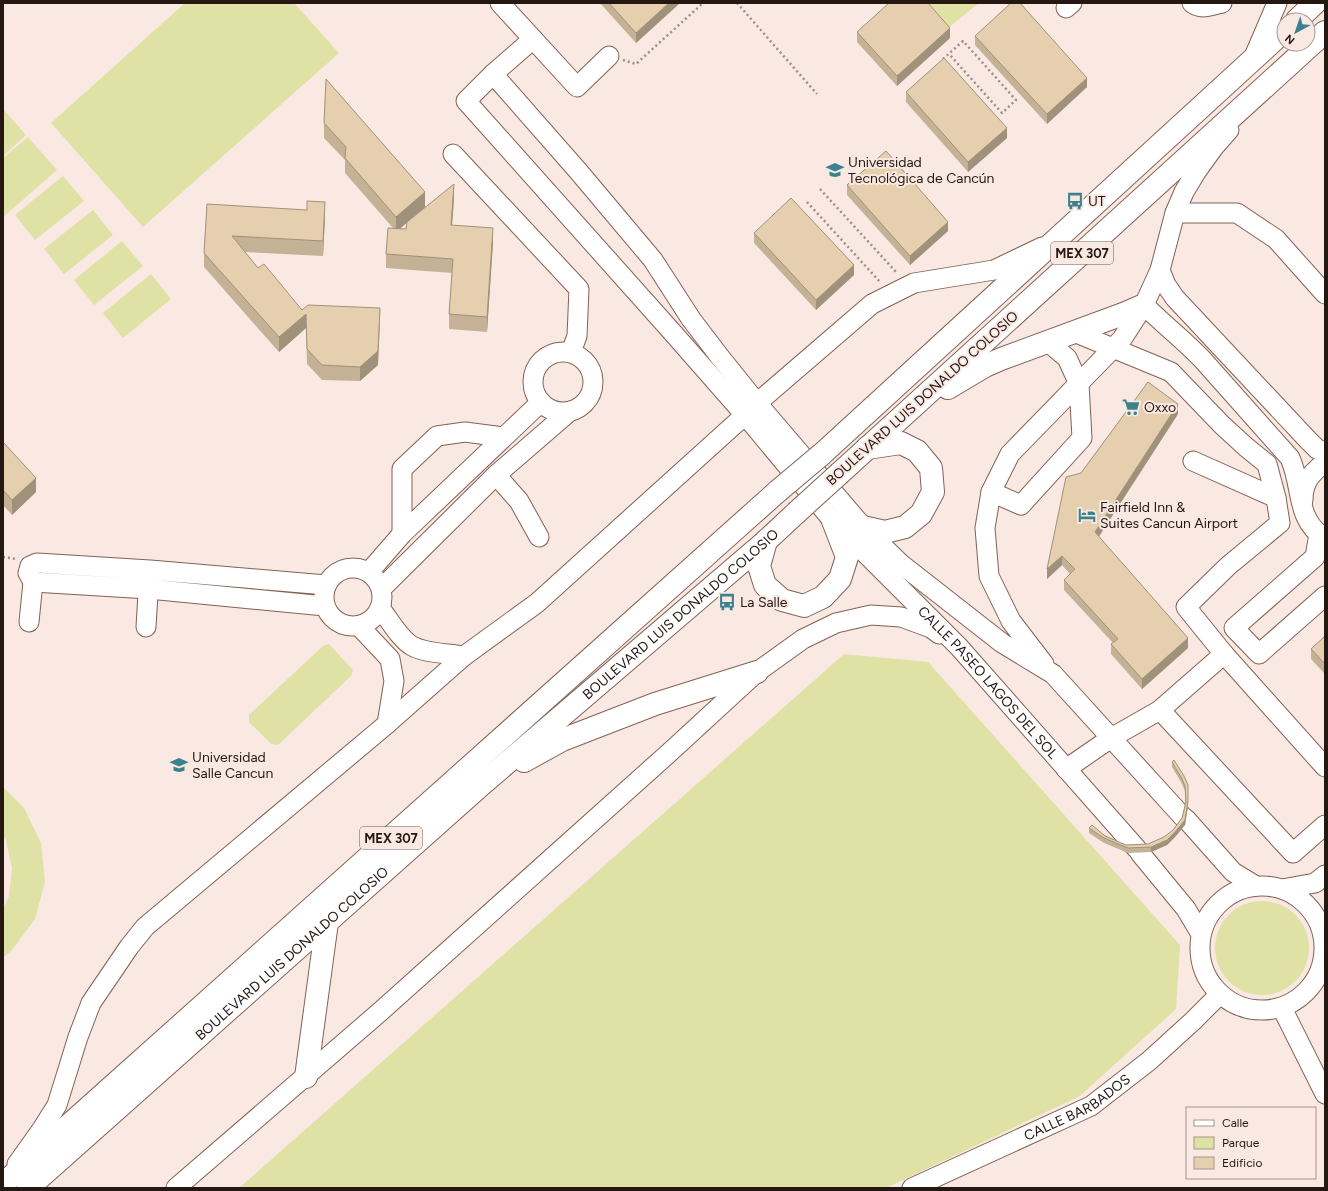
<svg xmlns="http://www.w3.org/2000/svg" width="1328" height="1191" viewBox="0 0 1328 1191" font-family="Figtree,sans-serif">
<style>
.green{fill:#dfe2a4}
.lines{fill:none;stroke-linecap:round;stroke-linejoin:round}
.minor-casing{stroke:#836153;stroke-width:21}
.major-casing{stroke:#836153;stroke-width:24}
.path{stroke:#9d8d87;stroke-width:2.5;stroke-dasharray:2 3;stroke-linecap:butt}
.minor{stroke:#fff;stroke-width:19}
.major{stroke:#fff;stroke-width:22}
.major-bridge-casing{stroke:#836153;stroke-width:24;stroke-linecap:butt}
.major-bridge{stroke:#fff;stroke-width:22}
.wall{fill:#c5b296;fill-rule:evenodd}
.shaded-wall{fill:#a0917a}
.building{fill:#e5cfaf;stroke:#a0917a}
.labels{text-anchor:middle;stroke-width:4;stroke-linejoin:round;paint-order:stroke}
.shield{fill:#fae9e3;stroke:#655651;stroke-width:1}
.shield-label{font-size:13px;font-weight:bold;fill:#251712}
.poi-label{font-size:14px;fill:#251712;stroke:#fae9e3;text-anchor:start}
.street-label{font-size:14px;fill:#251712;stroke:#fae9e3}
</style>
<rect width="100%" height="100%" fill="#fae9e3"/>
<g class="green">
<polygon points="185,3 294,3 339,53 143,227 51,123"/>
<polygon points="929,3 979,3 948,28"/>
<polygon points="3,109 26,135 3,156"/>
<polygon points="28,137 57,170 3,217 3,158"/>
<polygon points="63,176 84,201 35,240 15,215"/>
<polygon points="93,210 113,235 64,274 44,249"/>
<polygon points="122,241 143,266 94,305 74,280"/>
<polygon points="151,274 171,299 123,338 103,313"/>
<polygon points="329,644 353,670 351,676 278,745 271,744 249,722 249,715 323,646"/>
<polygon points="844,654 928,662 1180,945 1176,1009 1080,1096 886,1188 239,1188"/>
<polygon points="3,787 24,808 41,843 45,882 35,919 12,950 3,958 3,909 9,896 12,868 6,840 3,835"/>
<circle cx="1262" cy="948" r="47"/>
</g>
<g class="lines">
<g class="minor-casing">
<g id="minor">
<polyline points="500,3 577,87 609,56"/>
<path d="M1192,3C1201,10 1211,6 1222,3"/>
<polyline points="1066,8 1072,3"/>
<path id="s1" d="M533,39L493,74L466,101L673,333L745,415L833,521L959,647L1137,849"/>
<polyline points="1253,59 1277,3"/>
<polyline points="493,74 579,172 653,260 691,319 720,357 757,403 863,527 901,564 1002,643 1053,674 1183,817"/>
<polyline points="453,154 579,289 577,336 571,352"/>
<polyline points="1175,213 1237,213 1276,239 1325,294"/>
<polyline points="1160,270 1166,285 1175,298 1307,439 1317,449 1325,452"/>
<path d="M1144,305C1163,324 1184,340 1202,359L1290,458C1303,486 1295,520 1325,538"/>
<circle cx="563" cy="382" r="30"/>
<polyline points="1193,461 1276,498"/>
<polyline points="496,475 519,501 539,537"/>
<polyline points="991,492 1021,505 1082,438 1079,384 1067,358 1048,342"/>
<path d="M1303,500C1303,481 1312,473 1325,462"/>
<polyline points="402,534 402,469 437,436 465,432 503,437"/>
<polyline points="1319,534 1315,557 1234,628 1259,654 1325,596"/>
<circle cx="353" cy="597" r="29"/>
<polyline points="369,572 402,534 541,402"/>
<polyline points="381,589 496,475 570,411"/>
<polyline points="325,606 149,589 33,582 28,573 30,566 37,563 150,570 326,585"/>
<path d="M380,608C389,619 400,639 412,646C427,654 448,653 464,656"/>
<polyline points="29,622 33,582"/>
<polyline points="359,626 390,659 394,681 387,724"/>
<polyline points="146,627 149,577"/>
<polyline points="1224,654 1325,767"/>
<polyline points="1044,664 1011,621 989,576 985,528 991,492 1010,454 1122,339 1144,305 1160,270 1175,213 1184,192 1196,172 1214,147 1229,130"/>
<polyline points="1160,710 1293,853 1325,825"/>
<polyline points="1066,769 1111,738 1160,710 1224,654 1186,607 1228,566 1280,523 1276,498 1267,464 1246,447 1222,425 1171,372 1074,332"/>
<polyline points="1186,819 1233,872 1256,886"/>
<polyline points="1140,853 1186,909 1201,934"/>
<circle cx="1262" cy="948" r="62"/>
<polyline points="1282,889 1315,883 1325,875"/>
<polyline points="1282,1008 1325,1094"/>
<polyline points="17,1164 42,1129 57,1105 78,1037 91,1003 129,947 145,927 387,724 464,656 537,603 745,415 757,403 872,304 914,283 994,270 1042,247"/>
<polyline points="176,1188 381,1011 670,752 757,672 803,639 836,623 871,615 901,617 931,628 939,634"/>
<path id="s2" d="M912,1188L1091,1106L1149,1061L1193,1021L1220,994"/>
</g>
</g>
<g class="major-casing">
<g id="major">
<polyline points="1297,20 1315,3"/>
<polyline points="948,388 985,366 1001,359 1123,314 1144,305"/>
<polyline points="822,454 1284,31"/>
<polyline points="840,473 1325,32"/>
<polyline points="863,527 885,532 905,527 921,514 933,492 931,468 917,451 901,443 867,448"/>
<polyline points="766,541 759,566 765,585 782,600 804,606 823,597 840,579 847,557 833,521"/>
<polyline points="524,761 562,740 655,704 757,672"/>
<polyline points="306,1077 327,922"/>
<polyline points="3,1184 778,491"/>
<path id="s3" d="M28,1188L481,785L766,541L796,513"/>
</g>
</g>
<g class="path">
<polyline points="737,3 817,94"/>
<polyline points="943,59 963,41 1016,100 1002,113 949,54"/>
<polyline points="623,60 636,64 703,3"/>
<polyline points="820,189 897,273"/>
<polyline points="807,202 881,283"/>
<polyline points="3,557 16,559"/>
</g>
<use href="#minor" class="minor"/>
<use href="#major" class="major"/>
<g class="major-bridge-casing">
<g id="major-bridge">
<polyline points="778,491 822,454"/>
<polyline points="796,513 840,473"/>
</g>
</g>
<use href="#major-bridge" class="major-bridge"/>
</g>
<g class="wall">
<polygon points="600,3 680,3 636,43"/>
<polygon points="857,32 950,38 897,86 857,42"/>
<polygon points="975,36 1087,87 1047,124 975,45"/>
<polygon points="906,92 1007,138 968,172 906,102"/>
<path d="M324,123L425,207L454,198L452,225L493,243L487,332L449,329V314L452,273L386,268V254L393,228L345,173V160L324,138ZM406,223V229H400Z"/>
<polygon points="847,185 948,231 910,265 847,195"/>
<polygon points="207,204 325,217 323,256 245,252 258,268 302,310 380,323 378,365 360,381 322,380 307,364 306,328 279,352 204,267 204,253"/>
<polygon points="754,233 854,275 816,310 754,243"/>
<polygon points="1178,414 1099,537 1188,648 1142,689 1111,654 1111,644 1113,643 1064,590 1064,580 1070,574 1062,565 1047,579 1081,473"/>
<polygon points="3,442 36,492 12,515 3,505"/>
<polygon points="1325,636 1325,674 1311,659 1311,649"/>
<polygon points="1172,762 1184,776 1188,806 1185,825 1175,837 1167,845 1151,852 1128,853 1104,843 1089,833 1089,828 1126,845 1148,844 1164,837 1173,830 1182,818 1185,803 1185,791 1181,782 1172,767"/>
</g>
<g class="shaded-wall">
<polygon points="669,3 680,3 636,43 636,33"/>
<polygon points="950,28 950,38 897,86 897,76"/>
<polygon points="1087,78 1087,87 1047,124 1047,114"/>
<polygon points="1007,128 1007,138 968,172 968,162"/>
<polygon points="454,184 454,198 451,240 451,225"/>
<polygon points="425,192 425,207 396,232 396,217"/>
<polygon points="325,202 325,217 323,256 323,241"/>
<polygon points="948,222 948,231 910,265 910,256"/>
<polygon points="493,228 493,243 487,332 487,317"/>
<polygon points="854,265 854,275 816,310 816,300"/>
<polygon points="380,308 378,365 360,381 360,367"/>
<polygon points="306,314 306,328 279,352 279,337"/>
<polygon points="1178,404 1178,414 1095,542 1095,532"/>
<polygon points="36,478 36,492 12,515 12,500"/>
<polygon points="1062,556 1062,565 1047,579 1047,569"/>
<polygon points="1188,638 1188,648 1142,689 1142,679"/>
<polygon points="1188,801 1188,806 1185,825 1175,837 1167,845 1151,852 1151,847 1167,840 1185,820"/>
</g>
<g class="building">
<polygon points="609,3 669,3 636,33"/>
<polygon points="889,3 928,3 950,28 897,76 857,32"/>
<polygon points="1011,3 1020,3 1087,78 1047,114 975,36"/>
<polygon points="944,58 1007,128 968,162 906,92"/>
<polygon points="326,79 425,192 396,217 345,158 346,147 324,123"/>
<polygon points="886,151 948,222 910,256 847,185"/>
<polygon points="454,184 451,225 493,228 487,317 449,314 453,259 386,254 388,228 406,229 407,222"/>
<polygon points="791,198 854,265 816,300 754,233"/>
<polygon points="307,201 325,202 323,241 232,236 258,268 264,264 302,310 308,305 380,308 378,351 360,367 322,365 307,349 306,314 279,337 204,253 207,204 307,210"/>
<polygon points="1148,382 1178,404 1095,532 1188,638 1142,679 1111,644 1118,639 1064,580 1075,569 1062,556 1047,569 1066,477 1081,473"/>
<polygon points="3,442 36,478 12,500 3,490"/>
<polygon points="1325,636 1325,664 1311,649"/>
<polygon points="1174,760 1184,776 1188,785 1188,801 1185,820 1175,832 1167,840 1151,847 1128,848 1104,838 1089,828 1092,825 1105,836 1126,845 1148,844 1164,837 1173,830 1182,818 1186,802 1185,786 1181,777 1172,762"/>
</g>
<defs>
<g id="university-bare" transform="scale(1.38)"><path d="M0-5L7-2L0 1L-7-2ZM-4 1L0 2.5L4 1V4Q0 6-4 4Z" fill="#3c818e" stroke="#fae9e3" stroke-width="2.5" paint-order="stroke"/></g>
<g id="bus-bare" transform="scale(1.38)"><path d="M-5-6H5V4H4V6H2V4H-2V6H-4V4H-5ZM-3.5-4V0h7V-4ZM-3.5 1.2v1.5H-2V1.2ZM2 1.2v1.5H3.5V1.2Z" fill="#3c818e" stroke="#fae9e3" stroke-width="2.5" paint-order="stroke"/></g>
<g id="supermarket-bare" transform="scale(1.38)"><path d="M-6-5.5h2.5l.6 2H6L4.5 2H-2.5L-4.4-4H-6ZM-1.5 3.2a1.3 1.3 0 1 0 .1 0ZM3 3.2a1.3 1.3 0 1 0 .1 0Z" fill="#3c818e" stroke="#fae9e3" stroke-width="2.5" paint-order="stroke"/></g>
<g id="hotel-bare" transform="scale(1.38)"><path d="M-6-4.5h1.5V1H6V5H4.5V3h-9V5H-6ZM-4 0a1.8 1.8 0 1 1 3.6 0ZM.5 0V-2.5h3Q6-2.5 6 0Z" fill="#3c818e" stroke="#fae9e3" stroke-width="2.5" paint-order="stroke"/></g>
</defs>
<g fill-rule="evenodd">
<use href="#university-bare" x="835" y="170"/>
<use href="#bus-bare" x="1075" y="201"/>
<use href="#supermarket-bare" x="1131" y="407"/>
<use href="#hotel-bare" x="1087" y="515"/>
<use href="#bus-bare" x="727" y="602"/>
<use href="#university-bare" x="179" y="765"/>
</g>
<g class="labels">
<g class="shield">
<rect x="1051" y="242" width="62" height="22" rx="3"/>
<rect x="360" y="827" width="62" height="22" rx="3"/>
</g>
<g class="shield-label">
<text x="1082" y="258">MEX 307</text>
<text x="391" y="843">MEX 307</text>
</g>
<g class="poi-label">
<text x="848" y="167">Universidad<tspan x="848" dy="16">Tecnológica de Cancún</tspan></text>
<text x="1088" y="206">UT</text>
<text x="1144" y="412">Oxxo</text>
<text x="1100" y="512">Fairfield Inn &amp;<tspan x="1100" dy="16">Suites Cancun Airport</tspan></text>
<text x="740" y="607">La Salle</text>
<text x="192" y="762">Universidad<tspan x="192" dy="16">Salle Cancun</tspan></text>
</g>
<g class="street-label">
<text transform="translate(922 398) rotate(-42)" y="5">BOULEVARD LUIS DONALDO COLOSIO</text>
<text dy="5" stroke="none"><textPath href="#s3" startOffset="869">BOULEVARD LUIS DONALDO COLOSIO</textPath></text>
<text dy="5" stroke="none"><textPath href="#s1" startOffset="873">CALLE PASEO LAGOS DEL SOL</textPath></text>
<text dy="5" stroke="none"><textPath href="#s3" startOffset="353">BOULEVARD LUIS DONALDO COLOSIO</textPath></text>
<text dy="5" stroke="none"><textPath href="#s2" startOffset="184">CALLE BARBADOS</textPath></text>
</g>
</g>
<rect width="1328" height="1191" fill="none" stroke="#251712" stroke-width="8"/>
<rect x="1186" y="1107" width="130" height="72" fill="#fae9e3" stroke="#a5958f"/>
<rect x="1194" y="1120" width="20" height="6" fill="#ffffff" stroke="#a5958f"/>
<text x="1222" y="1127" font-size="12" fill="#251712">Calle</text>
<rect x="1194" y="1137" width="20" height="12" fill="#dfe2a4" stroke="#a5958f"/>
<text x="1222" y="1147" font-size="12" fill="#251712">Parque</text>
<rect x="1194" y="1157" width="20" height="12" fill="#e5cfaf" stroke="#a5958f"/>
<text x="1222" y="1167" font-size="12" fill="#251712">Edificio</text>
<g transform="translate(1296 32) rotate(220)"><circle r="19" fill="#fae9e3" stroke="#a5958f"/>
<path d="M0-3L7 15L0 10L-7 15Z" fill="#3c818e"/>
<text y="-6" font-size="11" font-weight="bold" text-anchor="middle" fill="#251712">N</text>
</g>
</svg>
